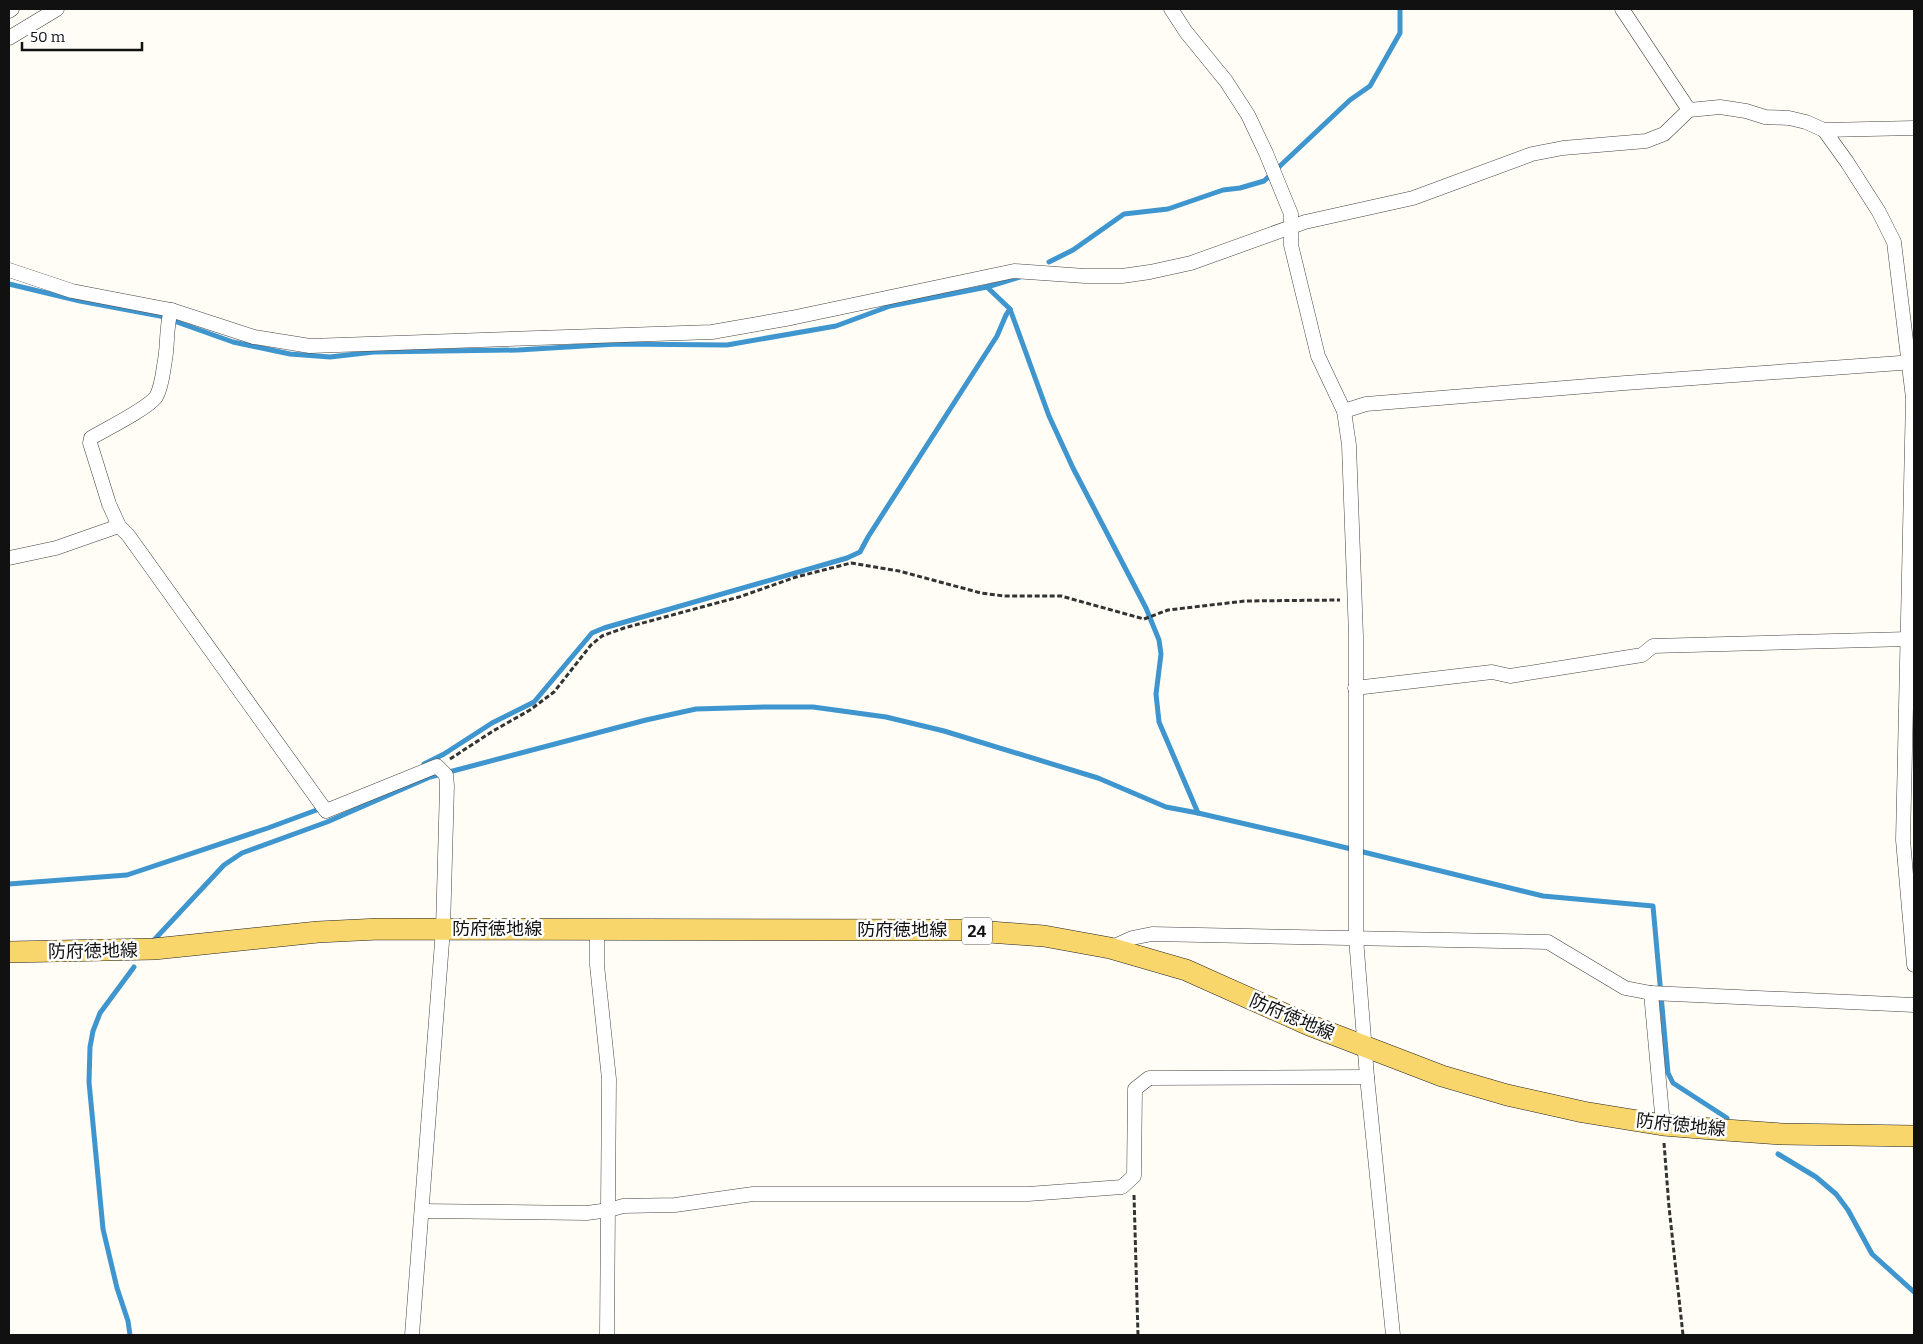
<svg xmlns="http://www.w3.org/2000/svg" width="1923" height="1344" viewBox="0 0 1923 1344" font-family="Bitter,'Noto Sans JP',serif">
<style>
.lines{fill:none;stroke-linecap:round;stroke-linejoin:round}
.stream{stroke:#3f96cf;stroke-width:5}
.minor-casing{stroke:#444;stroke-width:15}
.primary-casing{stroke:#222;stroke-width:22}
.path{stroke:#333;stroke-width:3;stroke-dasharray:5 2.5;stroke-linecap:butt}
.minor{stroke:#fff;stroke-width:14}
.primary{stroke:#f9d66b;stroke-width:21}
.labels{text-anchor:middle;stroke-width:5;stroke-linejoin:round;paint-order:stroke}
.shield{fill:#fff;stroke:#585858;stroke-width:1}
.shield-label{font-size:16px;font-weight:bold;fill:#111}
.street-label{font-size:18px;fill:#111;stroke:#fff}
</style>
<rect width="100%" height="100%" fill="#fffdf5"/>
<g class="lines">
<g class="stream">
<polyline points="1049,262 1073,250 1124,214 1168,209 1223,190 1240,188 1264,181 1350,100 1370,86 1400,33 1400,9"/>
<polyline points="9,284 80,301 160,316 233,342 290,354 330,357 374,352 518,350 617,344 727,345 836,326 890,306 987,287 1020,277"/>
<polyline points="987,287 1010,309 1049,416 1073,468 1146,608 1159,640 1161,654 1156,694 1159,722 1198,813"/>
<polyline points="424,764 444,754 492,723 534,702 592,633 604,628 847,558 860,552 868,537 997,336 1006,315 1010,309"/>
<polyline points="9,884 127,875 268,828 322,808"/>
<polyline points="154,940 224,865 242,853 327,822 430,777 646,720 696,709 764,707 813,707 886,717 944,731 1098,778 1166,807 1198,813 1302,837 1543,896 1653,906 1668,1073 1673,1083 1727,1118"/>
<polyline points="1778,1154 1816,1177 1836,1194 1848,1210 1872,1254 1914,1292"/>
<polyline points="130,1335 128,1321 117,1288 103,1229 89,1082 90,1047 93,1031 100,1013 134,967"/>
</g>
<g class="minor-casing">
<g id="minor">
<polyline points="1171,9 1186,32 1226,81 1248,115 1266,153 1291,214 1291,245 1318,356 1344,411 1349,445 1356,636 1356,938 1367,1077 1393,1335"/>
<polyline points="1622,9 1689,110"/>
<polyline points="9,11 12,9"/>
<polyline points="9,38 57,9"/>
<polyline points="1824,130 1847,162 1879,212 1894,242 1913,398 1903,840 1914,965"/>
<polyline points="9,270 72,291 171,310 254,337 310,346 712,332 791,318 1014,271 1085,276 1122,276 1150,272 1191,263 1305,222 1413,198 1532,154 1563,148 1646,141 1664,134 1689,110 1720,107 1746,111 1765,117 1789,118 1806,122 1824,130 1914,128"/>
<polyline points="1344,411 1366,404 1625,383 1914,362"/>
<path d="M119,526L109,504L90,443L91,438C106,429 147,409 156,397C162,387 163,371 165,360C168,343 166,327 171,310"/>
<polyline points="9,558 56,548 119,526 128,535 326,811 437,766 446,775 447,786 443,929 412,1335"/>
<polyline points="1355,688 1492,672 1510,676 1642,655 1653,646 1908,639"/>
<polyline points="597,929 597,965 609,1079 607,1335"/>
<polyline points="1110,948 1132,938 1152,934 1548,942 1625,988 1651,993 1914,1005"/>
<polyline points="1651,993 1663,1125"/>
<polyline points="422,1211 587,1213 609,1210 623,1206 675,1205 753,1194 1028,1194 1122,1187 1134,1176 1135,1089 1149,1078 1367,1077"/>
</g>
</g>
<g class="primary-casing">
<polyline id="primary" points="9,952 154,949 318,932 379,929 962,930 1044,936 1110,948 1186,970 1309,1025 1442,1076 1507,1095 1583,1112 1663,1125 1725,1130 1782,1134 1914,1136"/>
</g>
<g class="path">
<polyline points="450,759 493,731 530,710 554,692 591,645 602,636 624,628 739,597 796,577 851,563 899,571 981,593 1004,596 1061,596 1144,619 1168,610 1245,601 1340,600"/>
<polyline points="1664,1143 1669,1207 1683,1335"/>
<polyline points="1134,1195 1138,1335"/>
</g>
<use href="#minor" class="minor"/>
<use href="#primary" class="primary"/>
</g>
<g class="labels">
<rect class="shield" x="962" y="917.5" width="30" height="27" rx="4"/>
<g class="shield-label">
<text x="977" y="937">24</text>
</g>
<g class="street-label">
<text x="497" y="935">防府徳地線</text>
<text x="902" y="936">防府徳地線</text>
<text transform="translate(93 951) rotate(-1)" y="6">防府徳地線</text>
<text transform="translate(1292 1017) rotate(23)" y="6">防府徳地線</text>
<text transform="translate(1681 1125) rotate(6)" y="6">防府徳地線</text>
</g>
</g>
<rect width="1923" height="1344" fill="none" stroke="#111111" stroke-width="20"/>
<path d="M22 42v8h120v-8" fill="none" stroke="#111111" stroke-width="2.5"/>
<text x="30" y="42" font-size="15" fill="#111111" stroke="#ffffff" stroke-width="4" paint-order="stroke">50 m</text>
</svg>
